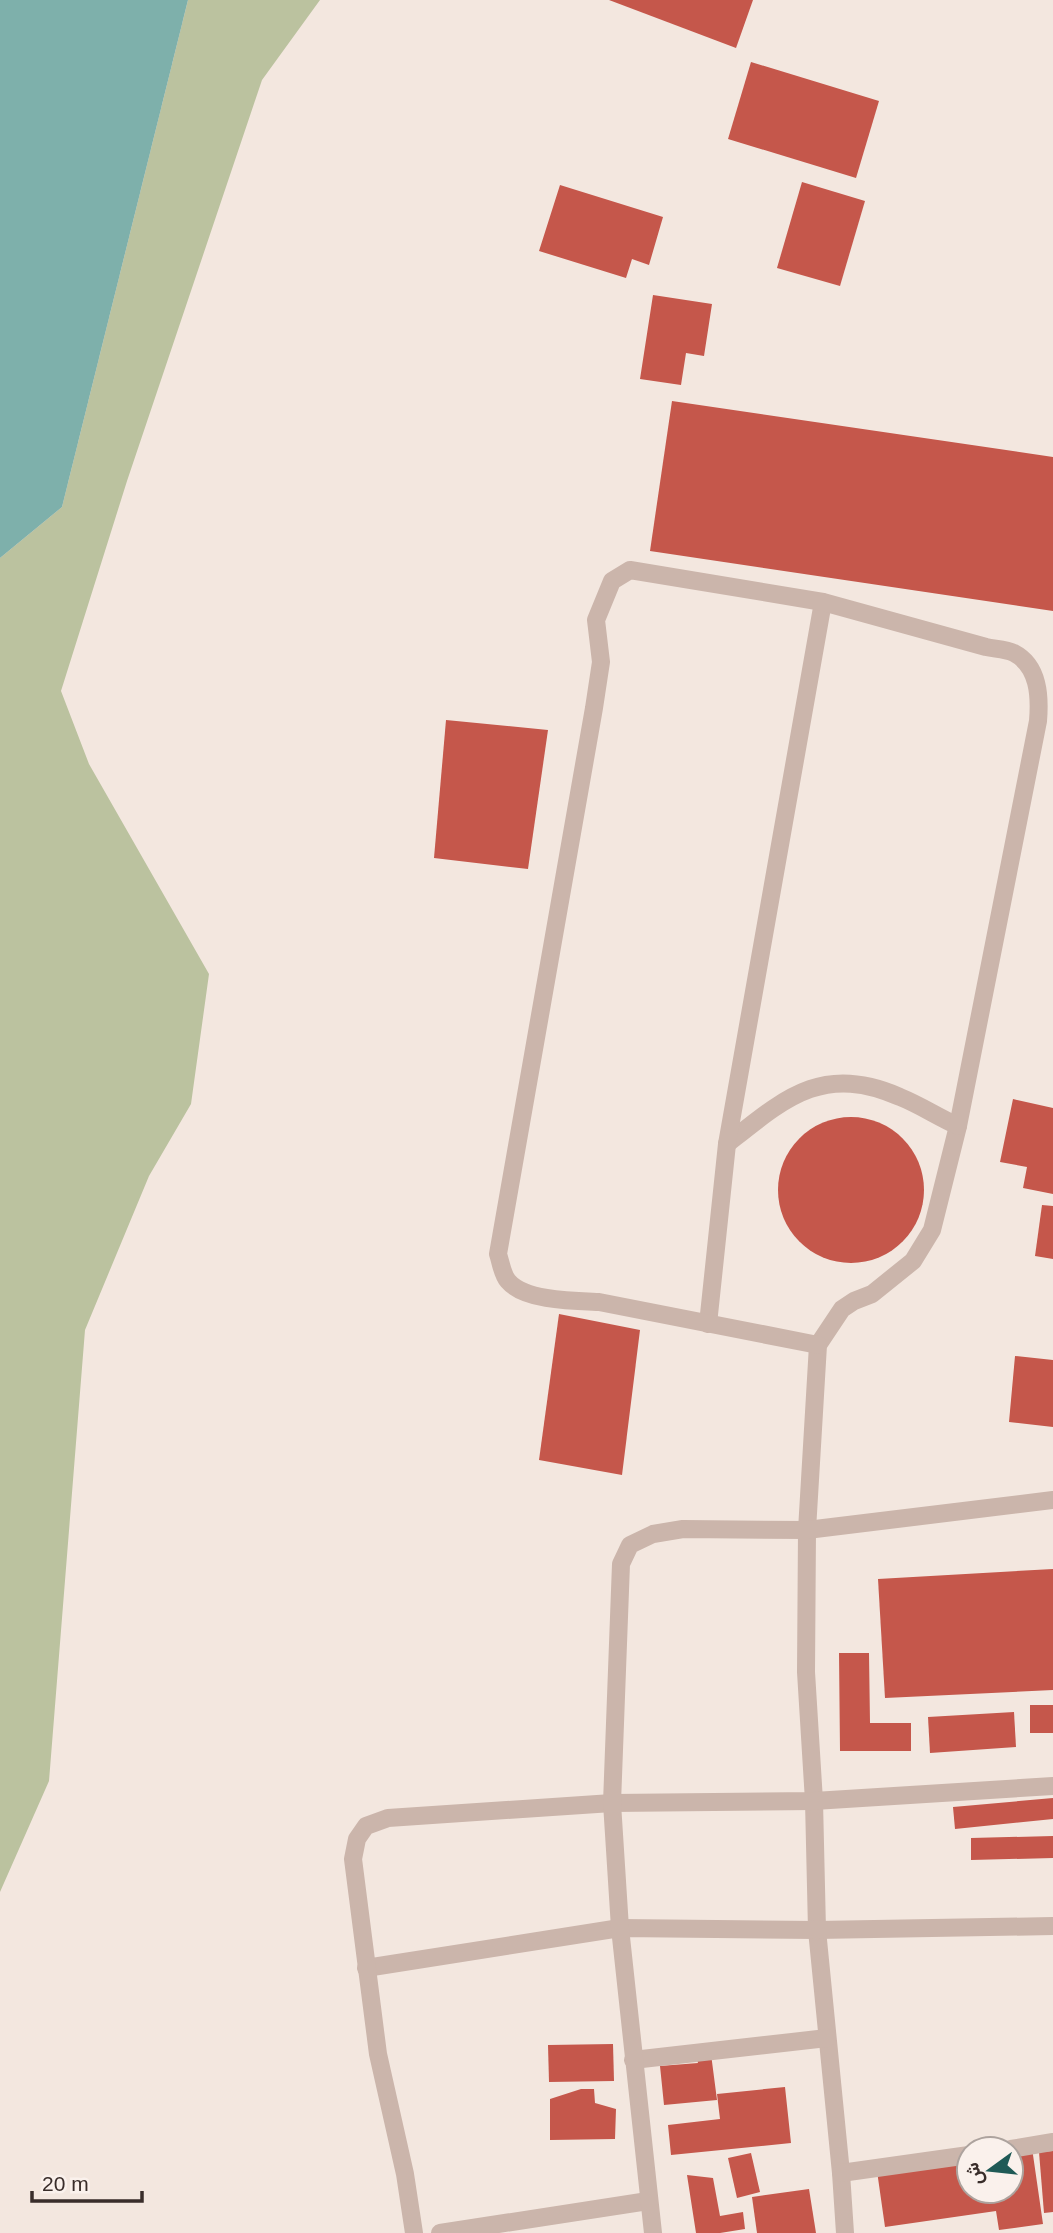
<svg xmlns="http://www.w3.org/2000/svg" width="1053" height="2233" viewBox="0 0 1053 2233" font-family="Helvetica,Vazirmatn,sans-serif">
<style>
.green{fill:#bbc29f}
.water{fill:#7eb0ab}
.building{fill:#c5574b}
.lines{fill:none;stroke-linecap:round;stroke-linejoin:round}
.service{stroke:#cbb5ab;stroke-width:18}
.minor{stroke:#cbb5ab;stroke-width:18}
</style>
<rect width="100%" height="100%" fill="#f3e7df"/>
<polygon class="green" points="188,0 320,0 262,80 127,481 61,691 89,764 209,974 191,1104 149,1176 85,1330 49,1781 0,1892 0,558 62,507"/>
<polygon class="water" points="0,0 188,0 62,507 0,558"/>
<g class="building">
<polygon points="609,0 753,0 736,48"/>
<polygon points="751,62 879,101 856,178 728,139"/>
<polygon points="802,182 865,201 840,286 777,268"/>
<polygon points="560,185 663,217 649,265 632,259 626,278 539,251"/>
<polygon points="653,295 712,304 704,356 686,353 681,385 640,379"/>
<polygon points="672,401 1053,457 1053,611 650,551"/>
<polygon points="446,720 548,730 528,869 434,858"/>
<polygon points="1013,1099 1053,1108 1053,1194 1023,1188 1027,1167 1000,1162"/>
<circle cx="851" cy="1190" r="73"/>
<polygon points="1042,1205 1053,1206 1053,1259 1035,1256"/>
<polygon points="559,1314 640,1330 622,1475 539,1460"/>
<polygon points="1015,1356 1053,1360 1053,1427 1009,1422"/>
<polygon points="1053,1569 1053,1690 885,1698 878,1579"/>
<polygon points="839,1653 869,1653 870,1723 911,1723 911,1751 840,1751"/>
<rect x="1030" y="1705" width="23" height="28"/>
<polygon points="1014,1712 1016,1747 930,1753 928,1717"/>
<polygon points="1053,1798 1053,1819 955,1829 953,1807"/>
<polygon points="1053,1836 1053,1858 971,1860 971,1838"/>
<polygon points="613,2044 614,2081 549,2082 548,2045"/>
<polygon points="711,2054 717,2100 664,2105 660,2066 698,2063 696,2056"/>
<polygon points="785,2087 791,2143 671,2155 668,2125 720,2119 717,2094"/>
<polygon points="581,2089 594,2089 595,2103 616,2109 615,2139 550,2140 550,2099"/>
<polygon points="1032,2148 1043,2224 999,2230 996,2211 885,2227 877,2171 969,2157 969,2191 1011,2191 1011,2151"/>
<polygon points="1053,2151 1053,2212 1044,2213 1039,2152"/>
<polygon points="751,2153 760,2192 737,2198 728,2158"/>
<polygon points="687,2175 713,2178 720,2216 743,2212 745,2229 720,2233 696,2233"/>
<polygon points="809,2189 816,2233 757,2233 752,2197"/>
</g>
<g class="lines">
<g class="service">
<path d="M727,1144C785,1098 823,1063 900,1097C920,1105 938,1117 958,1126L932,1230L913,1261L872,1294L854,1301L842,1309L818,1345L807,1530"/>
<polyline points="708,1324 727,1144 823,602"/>
<path d="M818,1345L599,1302C574,1301 525,1301 508,1281C502,1274 501,1263 498,1254L594,708L601,662L596,620L612,581L630,570L823,602L986,647C995,649 1006,649 1014,653C1039,666 1040,697 1038,721L958,1126"/>
</g>
<g class="minor">
<polyline points="807,1530 806,1672 814,1801 817,1930 841,2173 845,2233"/>
<polyline points="366,1968 620,1928 817,1930 1053,1926"/>
<polyline points="633,2060 827,2038"/>
<polyline points="1011,2149 1053,2142"/>
<polyline points="841,2173 969,2155"/>
<polyline points="414,2233 405,2174 378,2054 353,1859 357,1839 366,1826 388,1818 612,1803 814,1801 1053,1786"/>
<polyline points="440,2233 648,2201"/>
<polyline points="653,2233 620,1928 612,1803 621,1564 630,1545 653,1534 683,1529 807,1530 1053,1500"/>
</g>
</g>
<g transform="translate(990 2170) rotate(255)"><circle r="33" fill="#faf1ec" stroke="#ada39e" stroke-width="2"/>
<path d="M0-5L12 26L0 18L-12 26Z" fill="#1f5a56"/>
<text y="-10" font-size="19" font-weight="bold" text-anchor="middle" fill="#392d2a">ش</text>
</g>
<path d="M32 2191v10h110v-10" fill="none" stroke="#392d2a" stroke-width="3.5"/>
<text x="42" y="2191" font-size="21" fill="#392d2a" stroke="#faf1ec" stroke-width="5" paint-order="stroke">20 m</text>
</svg>
